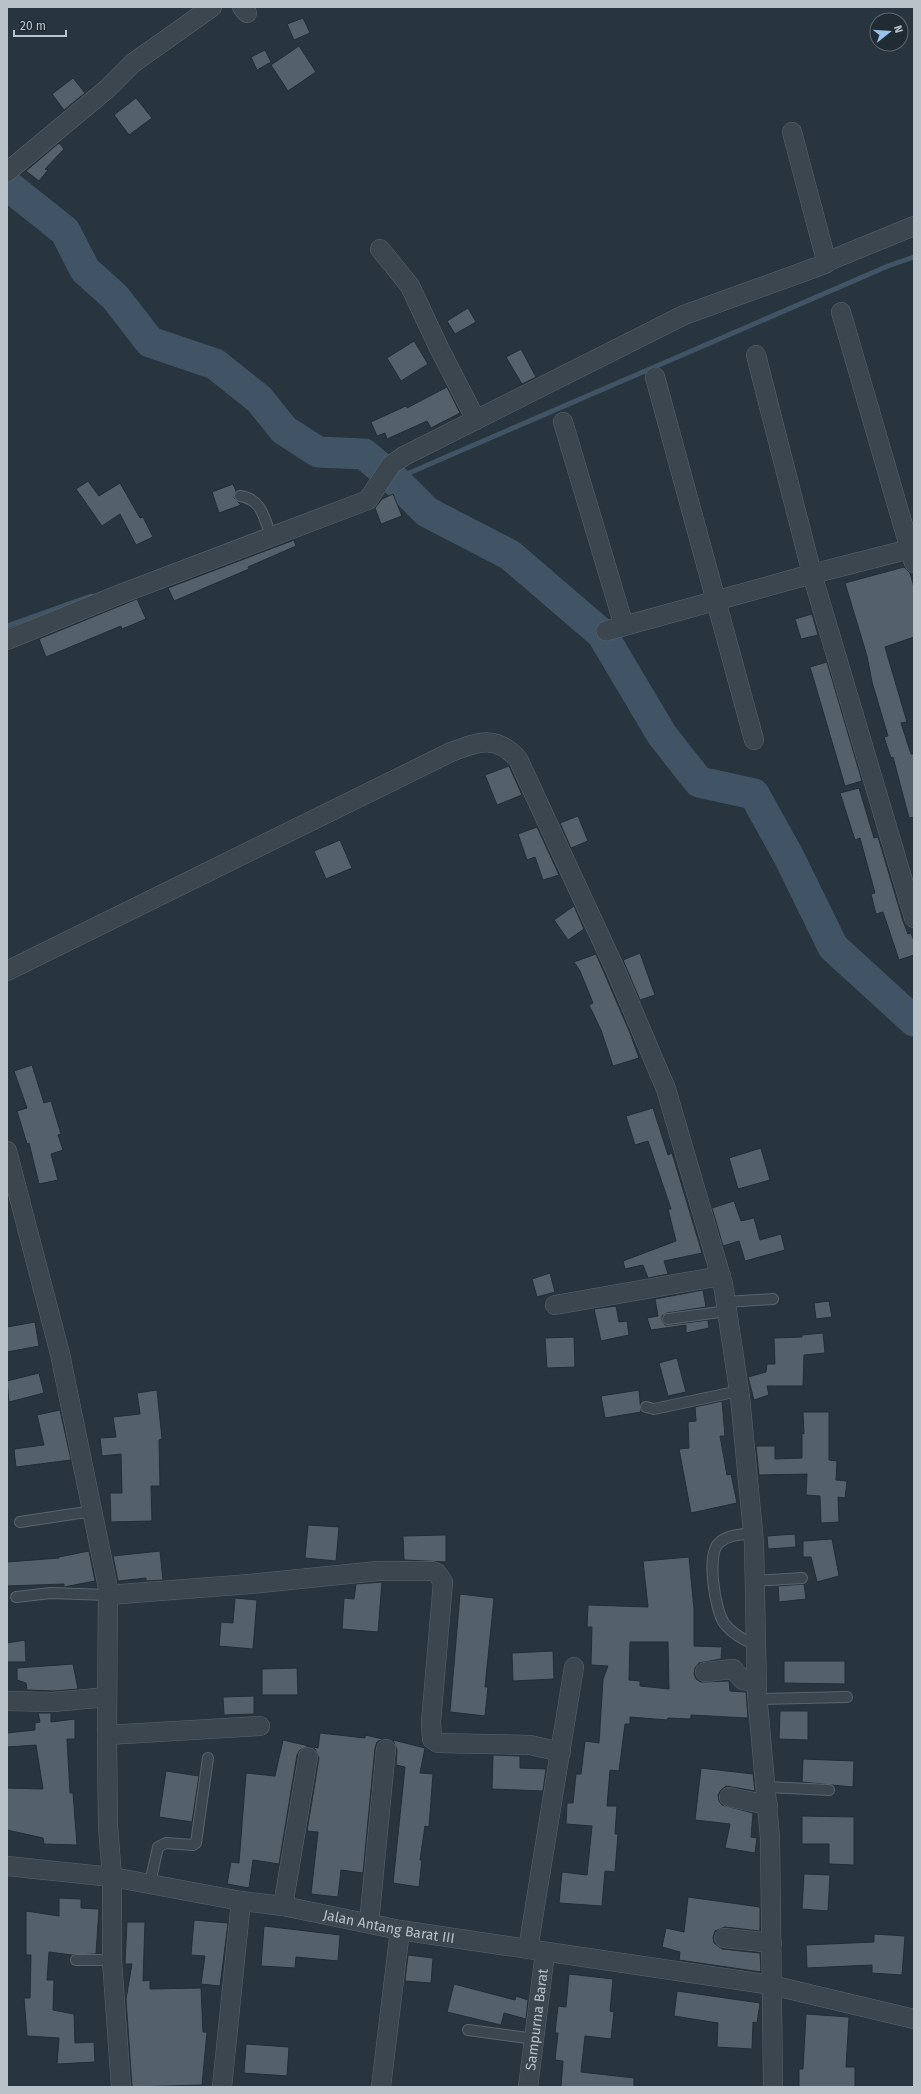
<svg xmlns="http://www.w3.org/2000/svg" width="921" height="2094" viewBox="0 0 921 2094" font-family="'Fira Sans',sans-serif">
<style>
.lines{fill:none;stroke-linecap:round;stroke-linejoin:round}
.stream{stroke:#405465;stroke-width:5}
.river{stroke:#405465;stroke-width:31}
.building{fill:#54616b;stroke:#232d35;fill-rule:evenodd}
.lane-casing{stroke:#5a646c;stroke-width:12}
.street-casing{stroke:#5a646c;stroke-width:20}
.lane{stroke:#3c464e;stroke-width:10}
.street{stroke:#3c464e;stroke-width:19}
.labels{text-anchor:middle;stroke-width:4;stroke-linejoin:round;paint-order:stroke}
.street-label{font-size:14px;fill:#b9c1c9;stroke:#212b33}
</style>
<rect width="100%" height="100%" fill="#28343e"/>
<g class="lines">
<g class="stream">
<polyline points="386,483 888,266 914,257"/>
<polyline points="7,626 91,596"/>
</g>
<polyline class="river" points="7,185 65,231 85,270 115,297 150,342 215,364 259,399 284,430 318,452 364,454 395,480 427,512 510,555 602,634 662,735 699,782 754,794 789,857 833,947 914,1021"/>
</g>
<g class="building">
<polygon points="303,18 310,33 294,40 287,24"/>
<polygon points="299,46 316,72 288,91 271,65"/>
<polygon points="265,50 271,62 257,70 251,57"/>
<polygon points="73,78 85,93 64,110 52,94"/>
<polygon points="136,98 152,118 129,135 114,115"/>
<polygon points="59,143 64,149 45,169 48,170 39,181 26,171"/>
<polygon points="468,308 476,322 455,334 447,321"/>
<polygon points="414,341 428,364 401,381 387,358"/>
<polygon points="521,349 536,377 522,384 506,357"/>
<polygon points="447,387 460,413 431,428 427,421 387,439 385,433 377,436 371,422 406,406 407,408"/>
<polygon points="88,481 99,496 120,483 140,518 143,517 153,537 136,545 120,514 102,526 76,489"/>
<polygon points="233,484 236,491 234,498 241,505 219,513 212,492"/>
<polygon points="393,494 402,516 381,524 375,508 382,499"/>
<polygon points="294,540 296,546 248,567 249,569 174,601 168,588"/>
<polygon points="904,567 910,573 914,587 914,637 885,647 907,722 901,723 911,754 914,754 914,817 909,818 893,757 891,758 884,737 888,736 872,682 867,656 845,583"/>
<polygon points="137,599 146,619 122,629 121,626 46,657 39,639"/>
<polygon points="812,614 818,635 801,639 795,619"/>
<polygon points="827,662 862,781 845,786 810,667"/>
<polygon points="509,766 522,795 497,805 485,775"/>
<polygon points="859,788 874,838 878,837 903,921 908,934 911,933 914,941 914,955 899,960 883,912 876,914 871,894 875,893 860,838 855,840 840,793"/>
<polygon points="578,816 588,841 571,848 560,823"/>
<polygon points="537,827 559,875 543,880 535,857 527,860 518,834"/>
<polygon points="340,840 352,868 326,879 314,851"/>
<polygon points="574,906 584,929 568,940 554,920"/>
<polygon points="640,953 655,995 640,1000 623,960"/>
<polygon points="596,954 630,1033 639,1058 613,1066 601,1030 589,1005 593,1003 580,971 574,962"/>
<polygon points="32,1065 44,1103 51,1101 61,1134 58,1135 63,1150 51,1154 58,1180 39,1184 29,1143 27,1144 17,1111 27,1108 14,1071"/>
<polygon points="653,1108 668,1155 672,1153 702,1253 664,1261 668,1274 648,1278 643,1265 625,1269 623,1261 676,1241 668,1209 671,1209 648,1141 635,1145 626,1116"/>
<polygon points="761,1148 770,1180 738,1189 729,1158"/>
<polygon points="734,1201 741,1221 754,1218 760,1240 781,1234 785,1250 745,1261 739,1241 723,1246 712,1208"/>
<polygon points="550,1273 555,1292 537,1297 532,1279"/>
<polygon points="703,1290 706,1307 667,1313 662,1316 662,1320 665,1325 669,1325 708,1320 709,1328 686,1333 686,1325 651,1330 647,1318 658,1316 655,1299"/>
<polygon points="829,1301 832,1317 816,1319 814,1303"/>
<polygon points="616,1306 619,1322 627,1321 629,1335 601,1341 594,1309"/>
<polygon points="35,1322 39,1346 7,1352 7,1327"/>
<polygon points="823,1333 825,1353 804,1355 803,1386 767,1386 769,1395 754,1400 748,1377 766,1372 767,1364 775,1364 774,1338 802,1337 802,1335"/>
<polygon points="574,1337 575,1367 547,1368 545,1338"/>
<polygon points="677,1358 686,1392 668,1396 659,1363"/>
<polygon points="39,1373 44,1393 9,1402 7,1381"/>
<polygon points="157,1390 162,1439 159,1440 160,1486 151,1486 152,1521 111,1522 110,1493 122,1493 121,1454 102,1456 100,1438 116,1437 113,1417 140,1414 137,1393"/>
<polygon points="639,1390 641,1412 605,1418 601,1396"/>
<polygon points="722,1401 725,1436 720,1436 727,1475 731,1474 737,1503 691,1513 679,1449 689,1448 688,1422 696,1421 695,1407"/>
<polygon points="60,1410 71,1460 16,1467 14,1449 44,1445 37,1415"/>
<polygon points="803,1412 829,1412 829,1460 837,1461 836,1480 847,1481 845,1498 838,1497 839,1522 821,1523 820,1496 806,1495 807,1474 759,1475 756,1446 775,1446 775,1459 802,1458 802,1433 804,1434"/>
<polygon points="308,1525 339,1527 336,1561 305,1558"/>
<polygon points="795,1534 796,1547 768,1549 767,1536"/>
<polygon points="446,1535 446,1562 404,1560 403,1536"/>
<polygon points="832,1539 839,1576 817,1582 811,1557 803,1557 803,1541"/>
<polygon points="89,1551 95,1581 64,1587 64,1584 7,1586 7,1562 59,1558 59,1557"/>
<polygon points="160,1551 163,1580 146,1581 146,1578 118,1581 113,1556"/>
<path d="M689,1557L694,1609V1646L722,1647L721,1659L699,1663L695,1668L694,1674L696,1679L701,1682L729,1681L730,1691L746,1692L748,1718L691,1715V1719L668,1718L667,1720L630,1717V1724H625L619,1771L610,1770L607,1806H617L615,1834H618L615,1872L605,1871L602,1906L559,1903L562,1872L587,1875L592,1826L566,1824L567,1803H573L576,1774H581L585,1741L599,1743L603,1679L608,1666L591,1665L592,1627H587L588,1605L648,1607L643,1561ZM630,1642H668L669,1689L640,1686V1681L629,1680Z"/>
<polygon points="382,1582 378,1632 342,1629 344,1598 354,1599 356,1584"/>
<polygon points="804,1584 806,1599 779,1602 778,1586"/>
<polygon points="460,1594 494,1598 485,1687 488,1687 485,1716 450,1712"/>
<polygon points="235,1598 257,1600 253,1649 219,1646 221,1622 233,1623"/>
<polygon points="25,1640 26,1662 7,1662 7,1643"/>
<polygon points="553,1651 554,1679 513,1681 512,1653"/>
<polygon points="784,1661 845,1661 845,1684 784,1683"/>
<polygon points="73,1664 78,1689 53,1691 27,1690 26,1683 17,1680 17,1668"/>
<polygon points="297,1668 298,1695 262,1695 262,1669"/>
<polygon points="254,1696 254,1714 224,1715 223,1697"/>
<polygon points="780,1711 808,1711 808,1740 779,1739"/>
<polygon points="38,1713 51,1713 51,1722 75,1719 75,1739 67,1739 70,1793 73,1793 77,1845 44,1844 43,1838 7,1830 7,1788 43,1789 36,1745 7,1747 7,1733 35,1730 35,1723 40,1722"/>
<polygon points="320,1733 365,1738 365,1735 383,1739 377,1742 375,1748 363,1873 341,1870 338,1897 311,1894 318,1832 307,1831 319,1758 315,1749 309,1746 300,1750 297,1755 279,1864 253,1860 249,1888 227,1884 231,1862 239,1863 246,1773 275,1776 283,1740 318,1748"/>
<polygon points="393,1740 425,1748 420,1773 433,1774 429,1827 425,1826 420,1860 422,1860 419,1887 393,1883 405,1767 396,1765 397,1750"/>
<polygon points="493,1755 520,1756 520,1768 546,1769 543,1791 492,1789"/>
<polygon points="803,1759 854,1761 853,1787 802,1782"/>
<polygon points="701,1768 753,1774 755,1791 726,1786 721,1790 718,1795 719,1801 722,1805 753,1813 751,1837 757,1838 755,1853 725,1848 730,1824 695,1820"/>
<polygon points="166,1771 199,1776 192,1822 159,1817"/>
<polygon points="802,1816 854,1817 854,1865 829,1864 829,1844 802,1844"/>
<polygon points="804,1874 830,1875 828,1911 802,1909"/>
<polygon points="688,1897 760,1907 760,1931 725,1927 715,1931 713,1937 714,1943 722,1949 760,1953 761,1972 679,1960 680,1952 662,1947 666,1928 684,1932"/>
<polygon points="59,1898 81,1899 81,1908 99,1909 96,1954 72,1955 49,1952 47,1980 54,1980 53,2010 74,2014 75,2043 94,2042 95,2062 57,2064 59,2038 27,2036 24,1998 30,1998 31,1955 26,1955 26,1911 59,1916"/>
<polygon points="194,1920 228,1923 220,1986 201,1984 205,1956 191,1955"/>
<polygon points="127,1922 145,1922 143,1981 150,1980 150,1989 201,1988 203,2032 207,2032 202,2085 132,2087 126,1999 132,1964 125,1964"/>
<polygon points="264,1926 340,1935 338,1961 296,1957 295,1968 261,1966"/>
<polygon points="874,1934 905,1936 902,1975 872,1973 872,1965 807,1968 806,1945 874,1942"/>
<polygon points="408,1955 433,1958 431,1983 405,1981"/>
<polygon points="569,1974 613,1979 610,2011 614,2012 611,2039 585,2036 581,2072 634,2078 634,2087 561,2087 563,2061 555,2060 558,2033 555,2033 558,2006 566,2007"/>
<polygon points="454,1984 515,2000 516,1996 528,2000 526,2019 504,2013 501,2025 447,2012"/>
<polygon points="677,1991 760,2003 757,2023 753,2022 752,2049 717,2047 718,2023 674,2016"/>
<polygon points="806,2014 849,2017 846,2067 855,2067 855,2087 799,2087 799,2069 803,2069"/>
<polygon points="246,2044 289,2047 287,2076 244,2073"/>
</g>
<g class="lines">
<g class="lane-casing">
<g id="lane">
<path d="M240,496C262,499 264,518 271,536"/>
<polyline points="726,1302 773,1299"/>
<polyline points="668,1319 727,1311"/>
<polyline points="646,1407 654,1409 739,1391"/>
<polyline points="20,1522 93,1511"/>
<path d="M754,1533C742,1535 728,1534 719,1543C706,1554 715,1610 724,1623C733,1635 745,1640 757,1646"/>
<polyline points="756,1581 802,1578"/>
<polyline points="16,1597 51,1593 108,1595"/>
<polyline points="758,1699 847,1697"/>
<polyline points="767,1787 829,1790"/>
<polyline points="150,1883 158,1847 166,1843 193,1845 196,1843 208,1758"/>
<polyline points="76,1960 112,1960"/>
<polyline points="468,2030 535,2039"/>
</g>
</g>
<g class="street-casing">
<g id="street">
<polyline points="242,7 247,13"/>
<polyline points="7,172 107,89 133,63 212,7"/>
<polyline points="380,249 410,286 439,348 476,420"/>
<polyline points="826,262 914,226"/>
<polyline points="841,312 914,563"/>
<polyline points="756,355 812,574 914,918"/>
<polyline points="655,377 754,740"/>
<polyline points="563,422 624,626"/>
<polyline points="606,631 812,574 914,548"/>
<polyline points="7,640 118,595 368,500 391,465 404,456 684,315 825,264 826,260 792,132"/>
<path d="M7,971L451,752C478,742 496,734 518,759L616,971L666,1089L723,1284L740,1397L754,1543L757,1694L770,1838L773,2087"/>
<polyline points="7,1151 60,1354 108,1588 107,1735 108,1826 112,1877 112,1960 121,2087"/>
<polyline points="555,1305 721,1276"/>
<polyline points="108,1595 250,1584 378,1571 432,1571 437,1573 443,1582 431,1722 432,1739 438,1743 530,1745 561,1752"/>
<polyline points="705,1672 733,1669 743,1680 757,1682"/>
<polyline points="7,1701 53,1702 107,1697"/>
<polyline points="107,1735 260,1726"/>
<polyline points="729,1797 768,1805"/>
<path id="s1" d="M7,1866L112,1877L241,1901L283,1906L400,1930L771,1985L914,2019"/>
<polyline points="283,1906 308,1757"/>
<polyline points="369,1923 386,1749"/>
<polyline points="724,1938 772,1943"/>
<polyline points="528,1949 574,1667"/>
<polyline points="222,2087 241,1901"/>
<polyline points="381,2087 400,1930"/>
<path id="s2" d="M528,2087L545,1953"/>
</g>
</g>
<use href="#lane" class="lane"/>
<use href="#street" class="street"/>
</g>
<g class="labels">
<g class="street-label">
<text dy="5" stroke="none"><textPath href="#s1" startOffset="387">Jalan Antang Barat III</textPath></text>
<text dy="5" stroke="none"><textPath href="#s2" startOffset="68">Sampurna Barat</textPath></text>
</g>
</g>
<rect width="921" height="2094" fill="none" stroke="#b9c1c9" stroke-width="16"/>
<g transform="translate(889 32) rotate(73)"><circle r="19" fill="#212b33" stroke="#5e676f"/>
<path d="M0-3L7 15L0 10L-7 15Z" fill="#99c3ed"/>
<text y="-6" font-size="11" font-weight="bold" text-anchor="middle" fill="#b9c1c9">N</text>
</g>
<path d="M14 30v6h52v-6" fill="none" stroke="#b9c1c9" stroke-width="2"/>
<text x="20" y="30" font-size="12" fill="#b9c1c9" stroke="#212b33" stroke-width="3" paint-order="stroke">20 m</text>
</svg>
